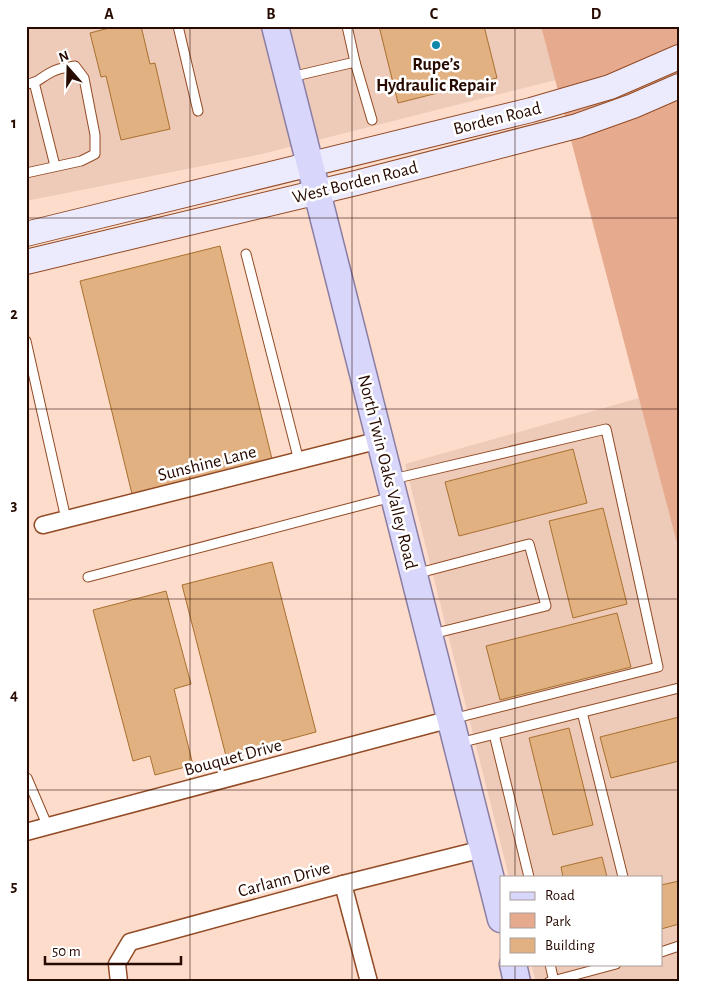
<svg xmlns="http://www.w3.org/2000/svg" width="705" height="1008" viewBox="0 0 705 1008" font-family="'Alegreya Sans',sans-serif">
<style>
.built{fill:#eecab9}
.green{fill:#e6aa8e}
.building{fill:#e1b181;stroke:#a9702e}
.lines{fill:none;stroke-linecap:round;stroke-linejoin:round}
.service-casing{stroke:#924b25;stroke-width:11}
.minor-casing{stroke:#924b25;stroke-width:19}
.secondary-casing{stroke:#924b25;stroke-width:26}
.primary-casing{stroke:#8a7da2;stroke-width:29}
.service{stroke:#fff;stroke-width:9}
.minor{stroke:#fff;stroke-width:16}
.secondary{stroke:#ecebfd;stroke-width:24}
.primary{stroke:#d9d6fb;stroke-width:26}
.grid{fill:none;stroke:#270a00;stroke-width:1;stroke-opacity:0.55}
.poi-dot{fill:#1287ac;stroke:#fff;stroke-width:2}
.labels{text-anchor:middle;stroke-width:5;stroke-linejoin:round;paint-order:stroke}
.poi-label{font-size:18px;font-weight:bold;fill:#270a00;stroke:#fff}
.street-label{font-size:18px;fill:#270a00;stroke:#fff}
.neatline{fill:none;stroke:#270a00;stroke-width:2}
.grid-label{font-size:16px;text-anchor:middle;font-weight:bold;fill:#270a00}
</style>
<rect width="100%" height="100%" fill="#fedccc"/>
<g class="built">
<polygon points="26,26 541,26 556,80 262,154 26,201"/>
<polygon points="639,398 679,551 679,982 536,982 531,964 661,964 661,877 509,877 405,464"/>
</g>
<polygon class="green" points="541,26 679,26 679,551"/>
<g class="building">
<polygon points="117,26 141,26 150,64 155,63 170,129 121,140 106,76 101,77 90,33"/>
<polygon points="379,26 484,26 497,78 398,103"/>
<polygon points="220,246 272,459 132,494 80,281"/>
<polygon points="573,449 587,503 459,536 445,482"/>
<polygon points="603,508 627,604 573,618 549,521"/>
<polygon points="272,562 316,732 226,756 182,585"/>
<polygon points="166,591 191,684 174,689 193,765 155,775 150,756 133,761 93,610"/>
<polygon points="617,613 631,667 500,700 486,646"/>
<polygon points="679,717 679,761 611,778 600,737"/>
<polygon points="569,728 593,825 553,835 529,738"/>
<polygon points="602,857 607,877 563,877 561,867"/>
<polygon points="679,881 679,924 661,929 661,885"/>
</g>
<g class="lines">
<g class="service-casing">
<g id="service">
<polyline points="178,26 198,111"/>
<polyline points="355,62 372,120"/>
<polyline points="291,77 355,62 347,26"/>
<polyline points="34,82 55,166"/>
<path d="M26,84C38,83 39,79 48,74C55,69 66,67 75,66L84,78L95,135V154L81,161L26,173"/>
<polyline points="246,254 299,461"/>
<polyline points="26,341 66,519"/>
<polyline points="393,479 606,429 658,667 452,719"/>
<polyline points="415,574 529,544 546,606 432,634"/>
<polyline points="88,577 392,497"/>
<polyline points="582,712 623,877"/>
<polyline points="494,734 529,877"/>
<polyline points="459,743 679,688"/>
<polyline points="27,778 48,827"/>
<polyline points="661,952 679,946"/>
<polyline points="550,964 554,982"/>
<polyline points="549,982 616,964"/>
</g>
</g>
<g class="minor-casing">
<g id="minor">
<polyline points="43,525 380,440"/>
<polyline points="26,832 451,719"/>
<polyline points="343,884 369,982"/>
<polyline points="119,982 117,964 130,942 343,884 483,849"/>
</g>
</g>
<g class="secondary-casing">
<g id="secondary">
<polyline points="26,234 531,110 610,87 679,57"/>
<polyline points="26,262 356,183 577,126 633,106 679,86"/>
</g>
</g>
<g class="primary-casing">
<g id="primary">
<polyline points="275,26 501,919"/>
<polyline points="513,964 517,982"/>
</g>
</g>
<use href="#service" class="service"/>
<use href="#minor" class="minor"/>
<use href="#secondary" class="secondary"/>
<use href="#primary" class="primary"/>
</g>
<path class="grid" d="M190,26V982M352,26V982M515,26V877M26,218H679M26,409H679M26,599H679M26,790H679M515,964V982"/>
<circle class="poi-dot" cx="436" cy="45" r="5"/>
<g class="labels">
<g class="poi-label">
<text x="436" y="70">Rupe’s<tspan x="436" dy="21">Hydraulic Repair</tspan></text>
</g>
<g class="street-label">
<text transform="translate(497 118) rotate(-14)" y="6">Borden Road</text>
<text transform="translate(355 182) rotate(-14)" y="6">West Borden Road</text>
<text transform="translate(207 463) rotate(-14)" y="6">Sunshine Lane</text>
<text transform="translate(388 472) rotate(76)" y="6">North Twin Oaks Valley Road</text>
<text transform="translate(233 757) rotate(-15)" y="6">Bouquet Drive</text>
<text transform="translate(284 879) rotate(-15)" y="6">Carlann Drive</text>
</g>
</g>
<rect width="705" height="1008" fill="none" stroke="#ffffff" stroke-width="55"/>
<rect x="500" y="876" width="162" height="90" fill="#ffffff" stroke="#a99d99"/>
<rect x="510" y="892" width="25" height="8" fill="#d9d6fb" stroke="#a99d99"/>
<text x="545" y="900" font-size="15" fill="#270a00">Road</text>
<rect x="510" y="913" width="25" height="15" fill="#e6aa8e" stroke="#a99d99"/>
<text x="545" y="926" font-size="15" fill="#270a00">Park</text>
<rect x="510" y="938" width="25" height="15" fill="#e1b181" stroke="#a99d99"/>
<text x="545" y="950" font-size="15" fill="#270a00">Building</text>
<g transform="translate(68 68) rotate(340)" stroke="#ffffff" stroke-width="4" paint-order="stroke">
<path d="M0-4L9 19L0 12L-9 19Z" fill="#270a00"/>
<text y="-8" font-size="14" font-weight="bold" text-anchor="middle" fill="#270a00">N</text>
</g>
<path d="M45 956v8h136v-8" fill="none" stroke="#270a00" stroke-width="2.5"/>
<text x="52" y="956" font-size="15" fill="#270a00" stroke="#ffffff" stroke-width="4" paint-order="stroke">50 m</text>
<rect x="28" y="28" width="650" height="952" class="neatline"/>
<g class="grid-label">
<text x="109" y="19">A</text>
<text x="271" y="19">B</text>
<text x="434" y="19">C</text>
<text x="596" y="19">D</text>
<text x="14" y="128">1</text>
<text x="14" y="319">2</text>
<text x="14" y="510">3</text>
<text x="14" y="700">4</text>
<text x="14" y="891">5</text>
</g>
</svg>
